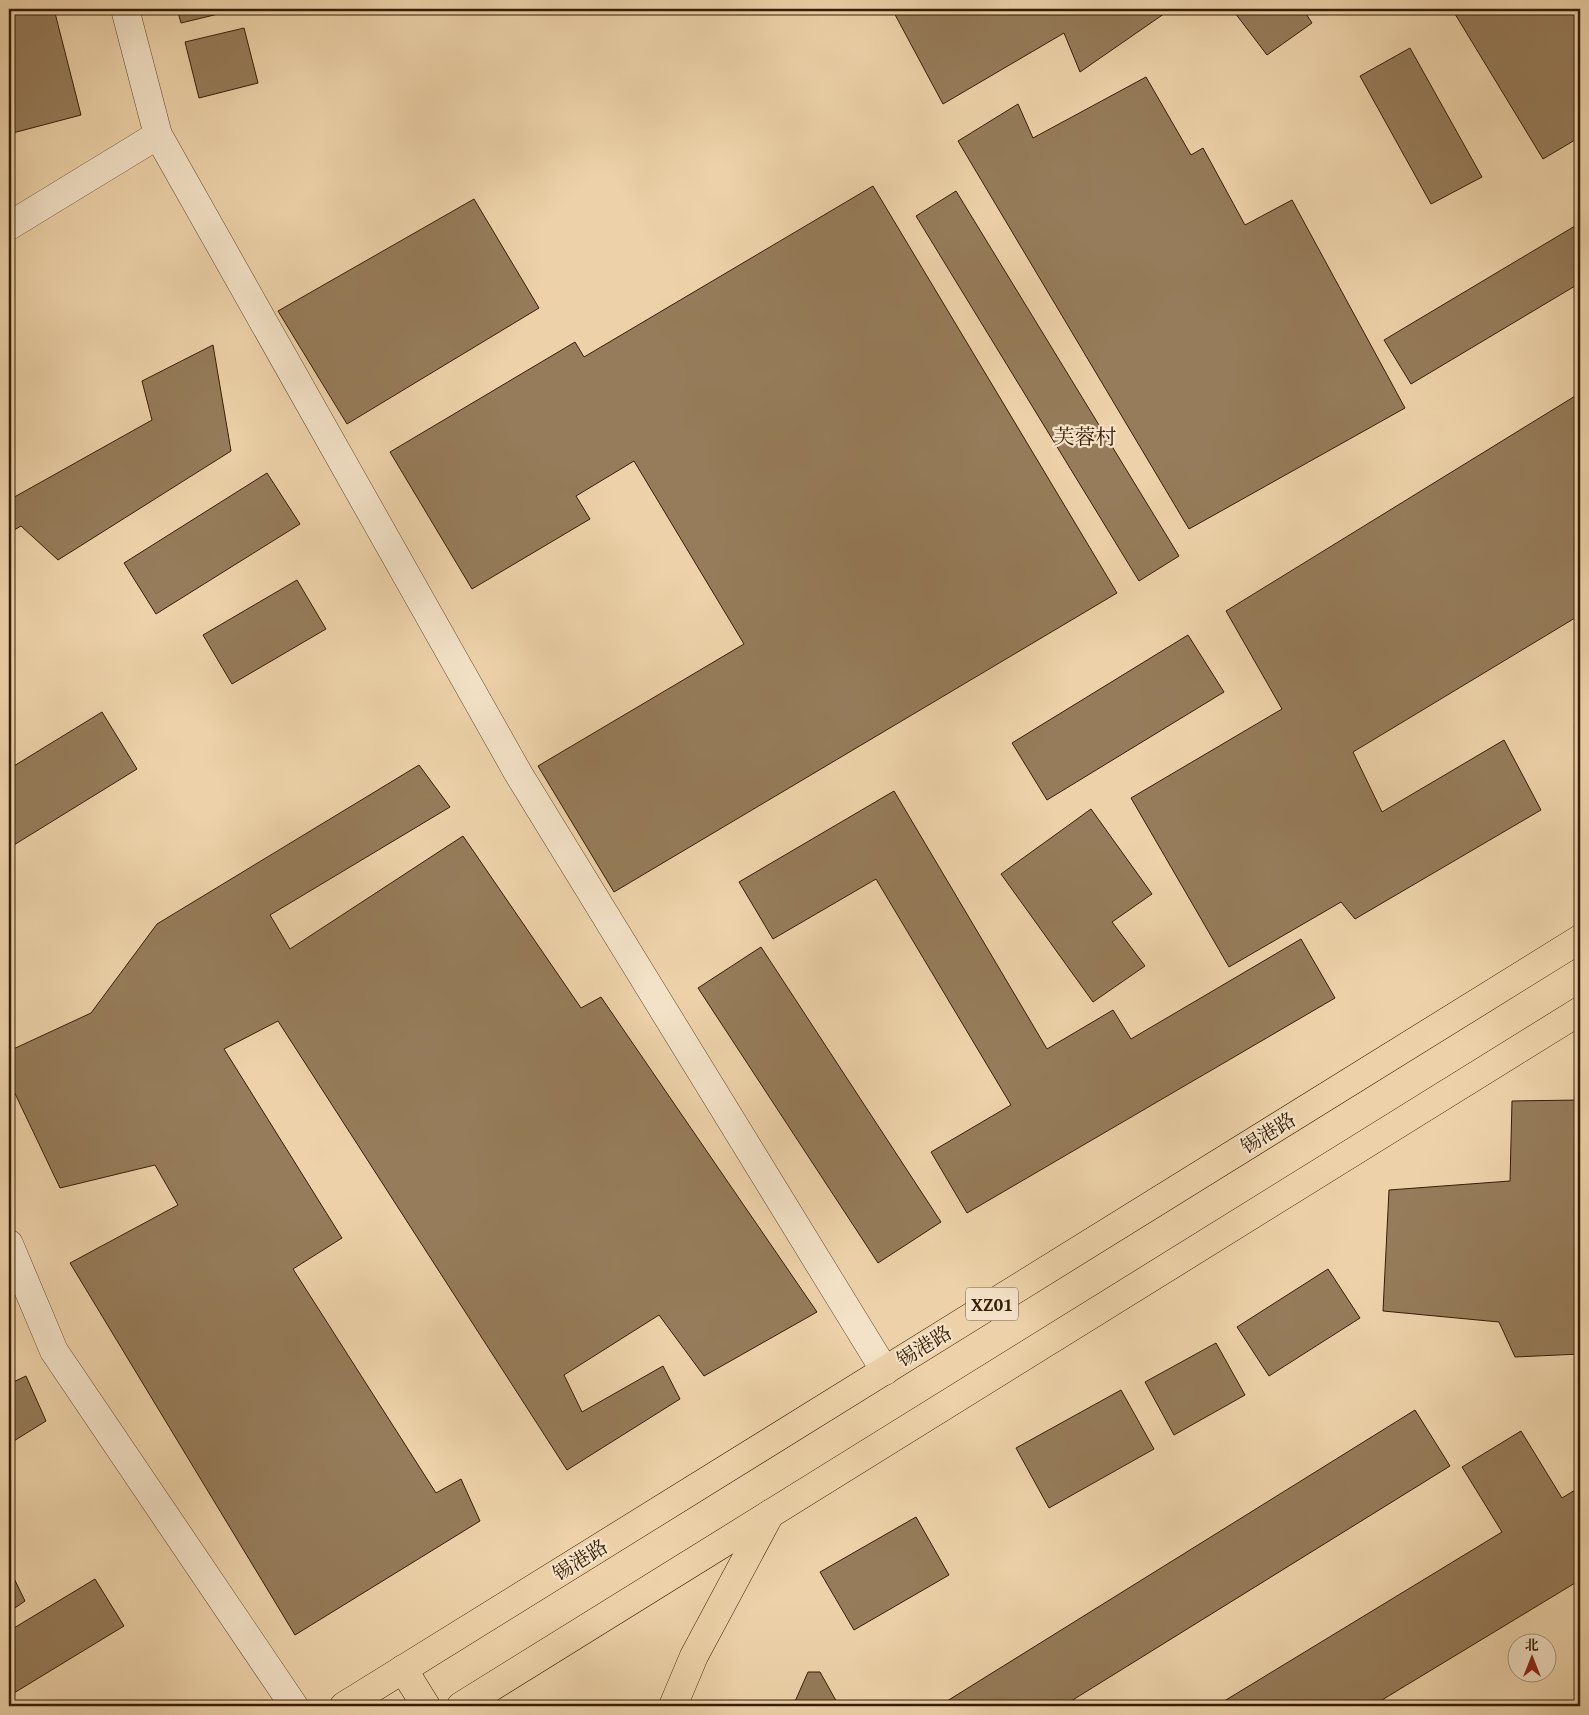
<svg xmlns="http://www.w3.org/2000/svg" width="1589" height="1715" viewBox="0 0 1589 1715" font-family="'Gentium Book Plus','Noto Serif SC',serif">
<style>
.building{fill:#967c5a;stroke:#371e04}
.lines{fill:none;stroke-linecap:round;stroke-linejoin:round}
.minor-casing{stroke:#644b2d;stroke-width:29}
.primary-casing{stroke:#371e04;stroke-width:29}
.minor{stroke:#f3e2c7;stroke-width:28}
.primary{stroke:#edd2a9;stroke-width:28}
.labels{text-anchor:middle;stroke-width:4.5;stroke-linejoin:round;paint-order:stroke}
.shield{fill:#f3e2c7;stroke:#6f593e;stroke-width:1}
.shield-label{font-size:19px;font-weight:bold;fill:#371e04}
.street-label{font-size:20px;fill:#371e04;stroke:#f3e2c7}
.neighbourhood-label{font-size:21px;fill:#371e04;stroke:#f3e2c7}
</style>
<rect width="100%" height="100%" fill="#edd2a9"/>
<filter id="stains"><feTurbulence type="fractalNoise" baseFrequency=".004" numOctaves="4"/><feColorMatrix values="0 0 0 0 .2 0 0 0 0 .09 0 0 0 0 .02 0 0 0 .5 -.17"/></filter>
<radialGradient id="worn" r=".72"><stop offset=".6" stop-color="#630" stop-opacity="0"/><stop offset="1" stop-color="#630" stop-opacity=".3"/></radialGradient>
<g class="building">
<polygon points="9,9 54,9 81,115 9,134"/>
<polygon points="177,9 239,9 181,23"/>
<polygon points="892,9 1171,9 1080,72 1064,33 943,104"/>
<polygon points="1232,9 1303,9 1312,23 1267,55"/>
<polygon points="1452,9 1580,9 1580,137 1543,159"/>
<polygon points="244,28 258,83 199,98 185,42"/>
<polygon points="1410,48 1482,177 1431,204 1360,76"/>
<polygon points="1146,77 1191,155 1203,148 1245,225 1292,200 1405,408 1189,529 958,141 1018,104 1033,138"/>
<polygon points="873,186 1117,593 614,892 538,766 744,644 634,461 576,496 590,519 472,589 390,452 575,342 584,357"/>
<polygon points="956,191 1179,556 1139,581 916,216"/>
<polygon points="474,199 539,308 347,424 278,311"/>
<polygon points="1580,223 1580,283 1411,384 1384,340"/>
<polygon points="213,345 231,451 58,560 21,526 9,533 9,500 152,420 142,381"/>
<polygon points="1580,393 1580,615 1353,752 1382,812 1504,740 1541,810 1355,919 1341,902 1229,967 1131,798 1282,709 1226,611"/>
<polygon points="267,473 300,524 156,614 124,563"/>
<polygon points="297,580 326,629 232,684 203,635"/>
<polygon points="1188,635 1224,692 1047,800 1012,743"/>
<polygon points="102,712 137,769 9,848 9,769"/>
<polygon points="1580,722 1580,736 1574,726"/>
<polygon points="419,765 450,807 270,915 290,949 463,836 581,1008 601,997 817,1312 704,1376 659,1315 564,1375 582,1412 663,1366 680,1399 567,1470 278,1021 224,1049 342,1238 293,1269 436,1493 461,1479 480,1521 295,1635 70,1263 178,1205 155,1165 60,1188 9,1081 9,1051 91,1013 157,924"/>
<polygon points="894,791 1047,1049 1113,1010 1131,1039 1301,939 1335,998 967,1213 931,1152 1011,1105 876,879 773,939 739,882"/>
<polygon points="1091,809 1152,894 1112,922 1145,966 1093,1002 1001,874"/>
<polygon points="761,947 941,1222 878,1263 698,988"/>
<polygon points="1580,1100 1580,1354 1515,1357 1499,1322 1383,1311 1389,1190 1510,1181 1512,1101"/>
<polygon points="1328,1269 1360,1318 1269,1376 1237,1327"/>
<polygon points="1216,1343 1245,1395 1174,1435 1145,1382"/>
<polygon points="26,1376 46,1421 9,1444 9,1384"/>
<polygon points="1121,1390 1154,1449 1049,1508 1016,1448"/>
<polygon points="1415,1410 1450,1466 1063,1706 939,1706"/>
<polygon points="1521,1431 1562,1498 1580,1487 1580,1580 1372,1706 1216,1706 1502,1532 1462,1467"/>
<polygon points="916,1517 949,1575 854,1630 820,1572"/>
<polygon points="9,1568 25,1601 9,1612"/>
<polygon points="95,1579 124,1626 9,1696 9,1631"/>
<polygon points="808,1672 820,1672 839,1706 793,1706"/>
</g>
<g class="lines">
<g class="minor-casing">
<g id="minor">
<polyline points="125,9 158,135"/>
<polyline points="9,226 158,135 518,773 885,1371"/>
<polyline points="9,1244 54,1351 294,1706"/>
</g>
</g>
<g class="primary-casing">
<g id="primary">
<polyline points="403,1669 426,1706"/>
<polyline points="344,1706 1580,939"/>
<polyline points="461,1706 1580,1011"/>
<polyline points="673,1706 694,1656 770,1514"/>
</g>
</g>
<use href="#minor" class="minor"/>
<use href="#primary" class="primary"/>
</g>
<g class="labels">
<rect class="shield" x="966" y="1287.5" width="52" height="33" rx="4"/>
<g class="shield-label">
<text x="992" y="1311">XZ01</text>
</g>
<g class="street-label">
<text transform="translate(1268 1133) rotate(-32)" y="7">锡港路</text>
<text transform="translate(924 1346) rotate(-32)" y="7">锡港路</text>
<text transform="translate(580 1560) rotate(-32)" y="7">锡港路</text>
</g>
<g class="neighbourhood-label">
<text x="1085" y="444">芙蓉村</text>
</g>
</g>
<rect width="1589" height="1715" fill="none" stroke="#edd2a9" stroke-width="30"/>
<rect x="10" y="10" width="1569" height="1695" fill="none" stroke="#371e04" stroke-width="2.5"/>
<rect x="15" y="15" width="1559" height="1685" fill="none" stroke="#371e04"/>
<g transform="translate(1532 1658)"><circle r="24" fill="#f3e2c7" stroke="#a89479"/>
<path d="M0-4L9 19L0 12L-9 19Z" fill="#8f2418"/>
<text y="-8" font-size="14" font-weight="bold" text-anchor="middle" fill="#371e04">北</text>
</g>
<rect width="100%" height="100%" filter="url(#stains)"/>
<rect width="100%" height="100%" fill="url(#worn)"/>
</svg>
